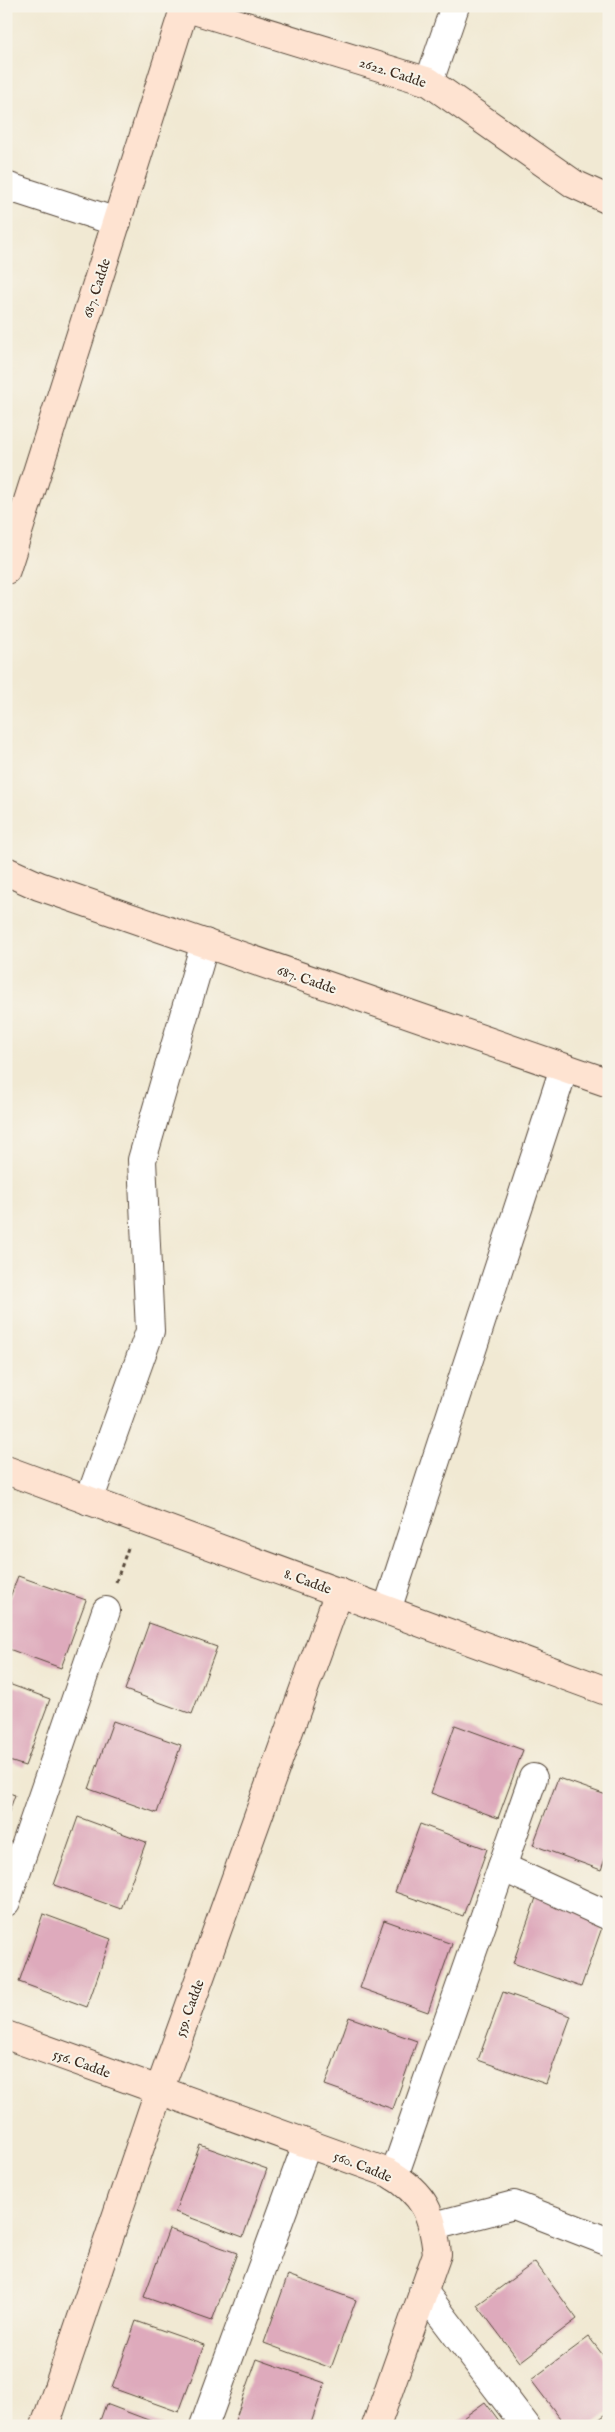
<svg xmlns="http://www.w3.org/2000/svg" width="615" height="2432" viewBox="0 0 615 2432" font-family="'IM FELL English',serif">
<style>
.building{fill:#deaabc}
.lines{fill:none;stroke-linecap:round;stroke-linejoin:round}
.street-casing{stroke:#564739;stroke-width:30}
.secondary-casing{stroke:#564739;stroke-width:30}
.path{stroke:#564739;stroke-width:3;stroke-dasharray:4 4;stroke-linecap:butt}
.street{stroke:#fff;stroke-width:28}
.secondary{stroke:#fee3d1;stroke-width:28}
.labels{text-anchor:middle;stroke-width:4;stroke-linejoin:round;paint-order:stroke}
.street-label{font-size:14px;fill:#3b2a1e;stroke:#f7f3e8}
</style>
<rect width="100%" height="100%" fill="#f7f3e8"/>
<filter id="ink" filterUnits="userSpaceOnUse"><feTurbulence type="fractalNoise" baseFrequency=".02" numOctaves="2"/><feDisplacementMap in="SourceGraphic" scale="10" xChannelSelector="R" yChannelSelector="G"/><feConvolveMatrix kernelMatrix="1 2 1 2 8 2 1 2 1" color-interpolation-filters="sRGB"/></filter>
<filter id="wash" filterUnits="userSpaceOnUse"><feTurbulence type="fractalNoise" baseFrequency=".0096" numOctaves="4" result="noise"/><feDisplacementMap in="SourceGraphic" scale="20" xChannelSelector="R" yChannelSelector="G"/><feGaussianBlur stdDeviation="1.12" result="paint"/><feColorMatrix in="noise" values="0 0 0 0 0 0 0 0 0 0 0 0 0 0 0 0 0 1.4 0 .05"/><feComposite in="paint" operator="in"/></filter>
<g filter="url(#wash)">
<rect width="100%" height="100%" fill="#f1e9d3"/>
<g id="blocks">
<g class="building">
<polygon points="18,1576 86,1600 61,1668 6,1648 6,1608"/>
<polygon points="149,1623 217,1647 192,1714 125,1690"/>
<polygon points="6,1683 50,1699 25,1766 6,1760"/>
<polygon points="113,1721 181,1745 157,1813 89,1789"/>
<polygon points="455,1725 523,1750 498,1818 431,1793"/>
<polygon points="558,1778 609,1796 609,1848 601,1870 533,1845"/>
<polygon points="6,1792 15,1795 7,1817 6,1817"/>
<polygon points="78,1817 146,1842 121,1909 54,1885"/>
<polygon points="420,1824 487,1849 463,1916 395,1892"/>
<polygon points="537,1895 605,1919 581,1987 513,1963"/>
<polygon points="43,1914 111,1939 87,2007 19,1982"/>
<polygon points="384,1920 452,1944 428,2012 360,1988"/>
<polygon points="503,1992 571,2016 546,2084 478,2060"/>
<polygon points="349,2017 417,2041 393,2109 325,2085"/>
<polygon points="200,2145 267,2169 243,2237 175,2212"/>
<polygon points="169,2229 237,2253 212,2321 144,2297"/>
<polygon points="535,2262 577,2319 520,2362 477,2305"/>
<polygon points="288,2275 356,2300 331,2368 264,2343"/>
<polygon points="136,2321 204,2345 179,2412 112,2388"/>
<polygon points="589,2337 609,2363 609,2412 590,2426 566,2426 531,2380"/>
<polygon points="257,2359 325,2383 310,2426 233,2426"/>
<polygon points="485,2402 503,2426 452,2426"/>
<polygon points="106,2404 164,2426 98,2426"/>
</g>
</g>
</g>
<g filter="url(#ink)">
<use href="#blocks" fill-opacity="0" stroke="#564739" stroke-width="1"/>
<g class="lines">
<g class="street-casing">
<g id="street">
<polyline points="429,82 455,6"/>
<polyline points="6,186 117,222"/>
<polyline points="89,1501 150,1331 142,1160 205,943"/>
<polyline points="387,1610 564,1068"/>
<polyline points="502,1867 609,1916"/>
<polyline points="6,1902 106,1611"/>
<polyline points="394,2176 533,1778"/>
<polyline points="434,2226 514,2205 609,2242"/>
<polyline points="423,2291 526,2426"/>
<polyline points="204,2426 307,2144"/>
</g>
</g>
<g class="secondary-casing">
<g id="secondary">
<polyline points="181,6 429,82 574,184 609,200"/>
<polyline points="6,570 185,6"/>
<polyline points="6,871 39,886 609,1083"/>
<polyline points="6,1470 609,1692"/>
<path d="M6,2035L389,2173C425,2194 433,2215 437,2254L376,2426"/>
<polyline points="45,2426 159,2091 339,1592"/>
</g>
</g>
<polyline class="path" points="116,1582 128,1548"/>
<use href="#street" class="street"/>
<use href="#secondary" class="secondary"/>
</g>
</g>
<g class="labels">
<g class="street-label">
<text transform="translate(393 72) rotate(18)" y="5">2622. Cadde</text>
<text transform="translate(96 288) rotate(-72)" y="5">687. Cadde</text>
<text transform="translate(307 979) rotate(19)" y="5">687. Cadde</text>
<text transform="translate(308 1581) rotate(20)" y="5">8. Cadde</text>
<text transform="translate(189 2008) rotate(-70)" y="5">559. Cadde</text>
<text transform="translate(82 2063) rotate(20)" y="5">556. Cadde</text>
<text transform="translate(363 2166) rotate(22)" y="5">560. Cadde</text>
</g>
</g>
<rect width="615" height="2432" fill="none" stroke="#f7f3e8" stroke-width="25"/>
</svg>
